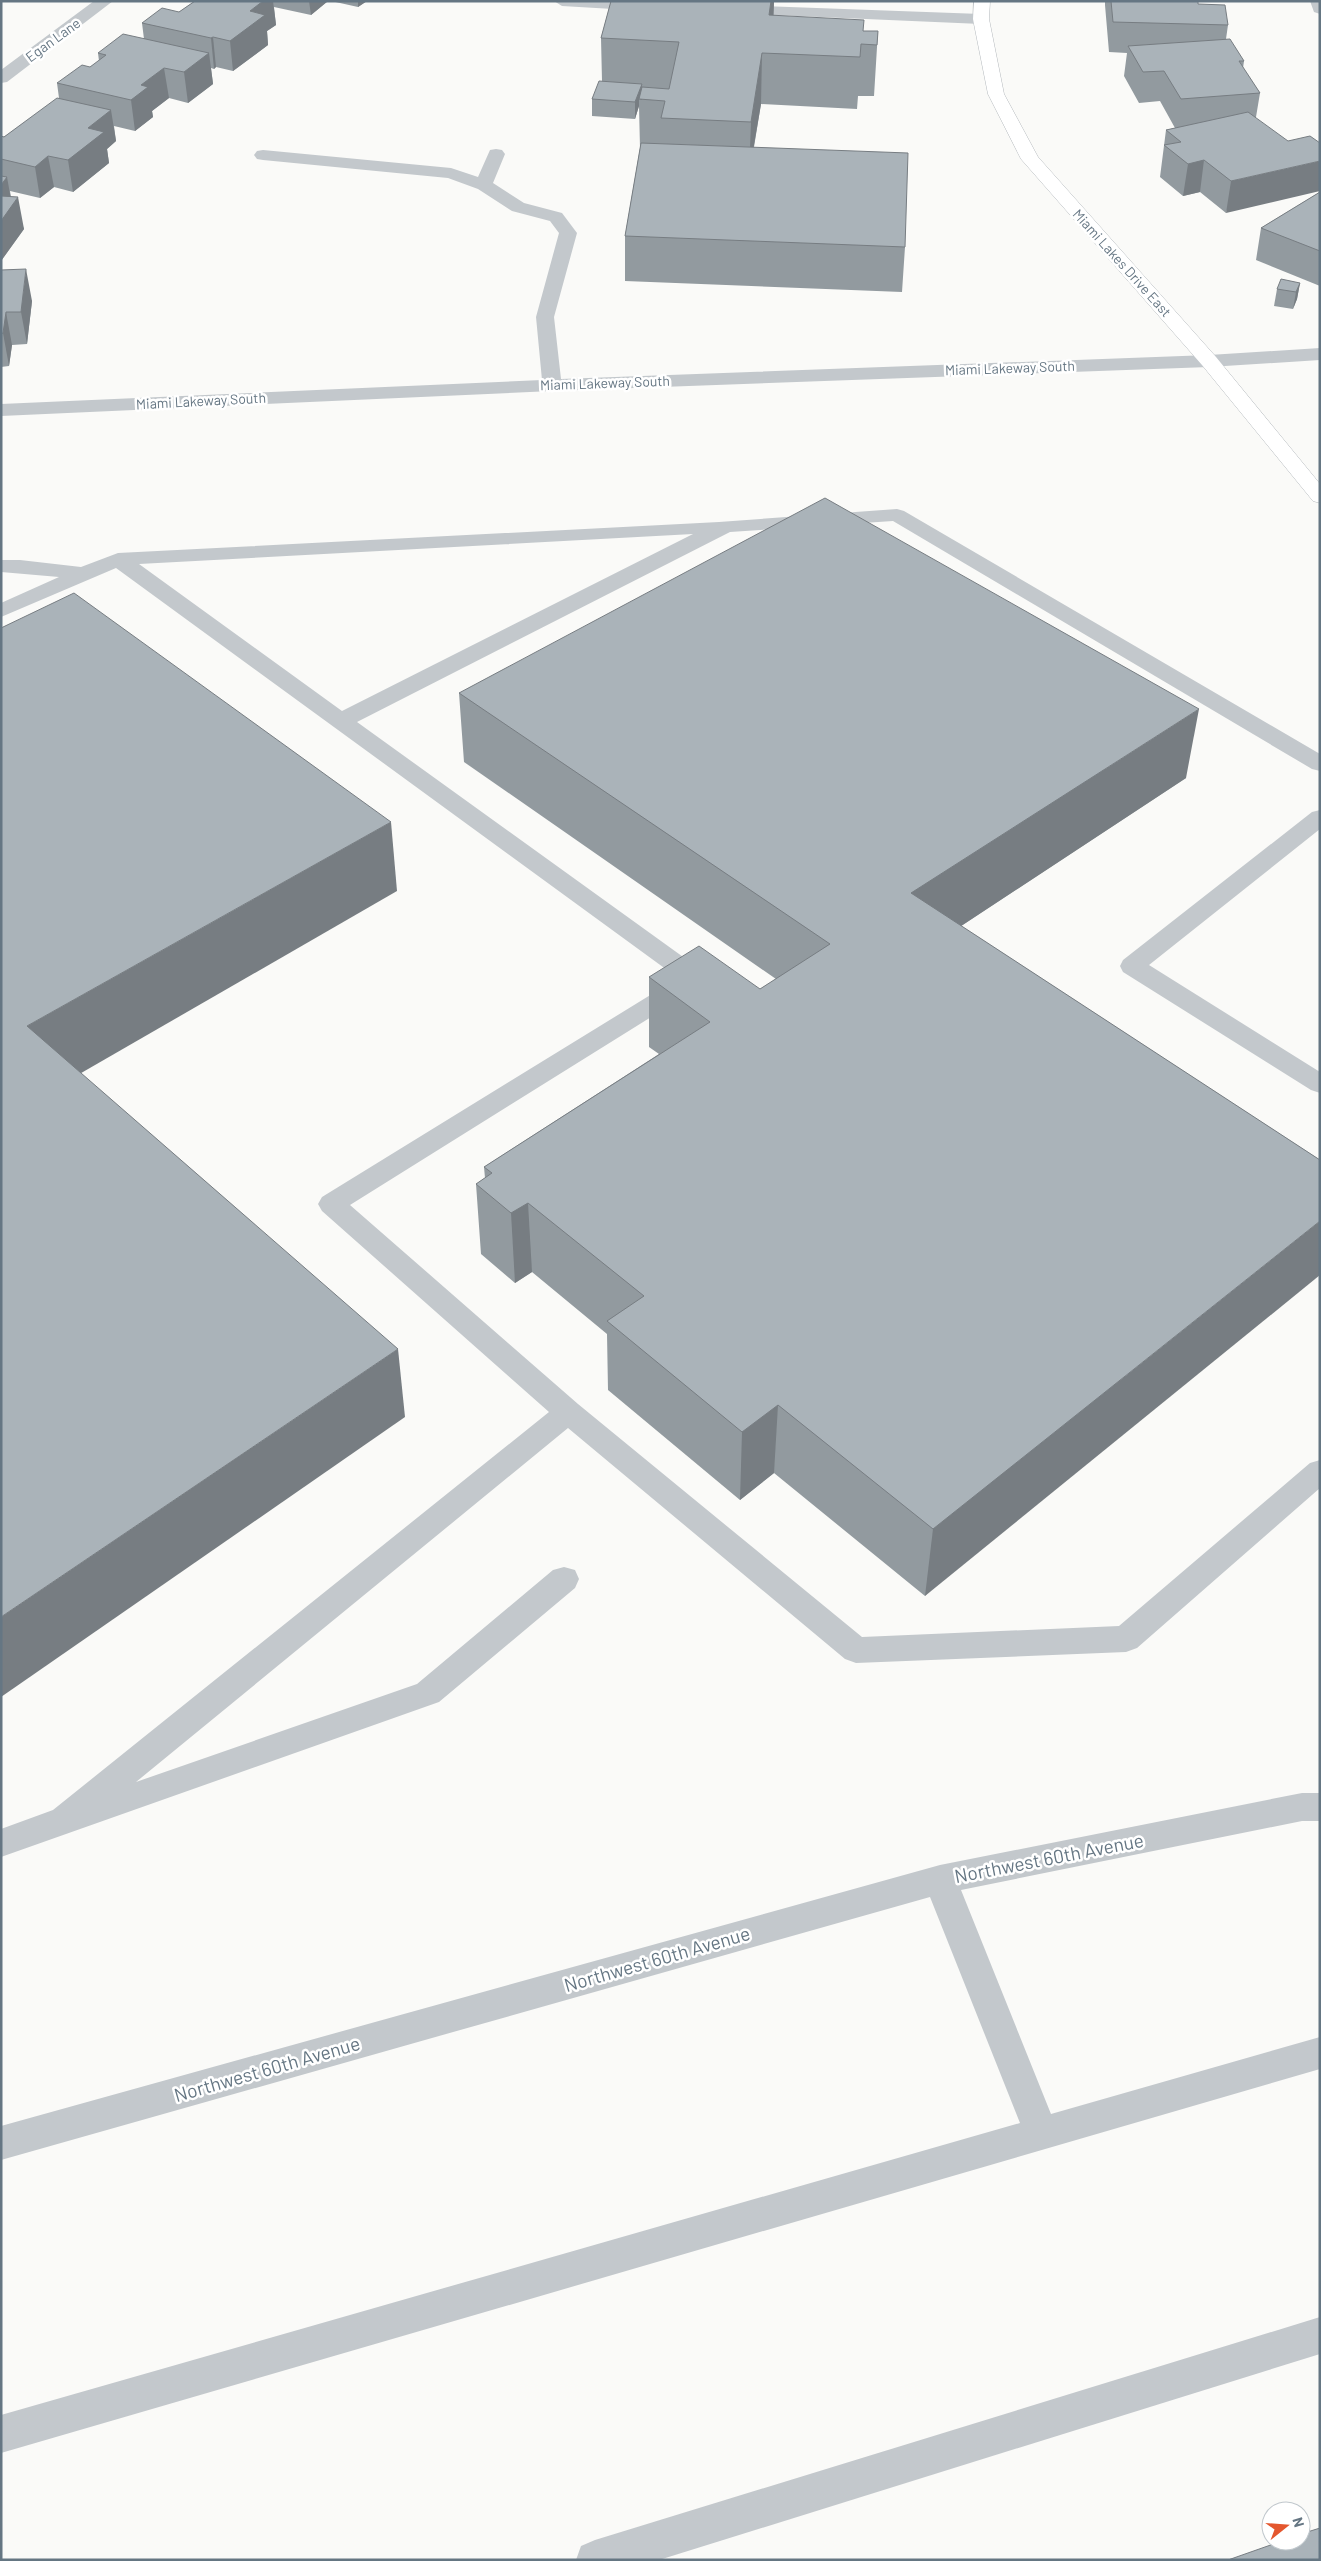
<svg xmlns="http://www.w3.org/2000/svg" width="1321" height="2561" viewBox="0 0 1321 2561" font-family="Barlow,sans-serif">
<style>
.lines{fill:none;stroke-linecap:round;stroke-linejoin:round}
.major-casing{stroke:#b5babe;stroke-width:1}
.minor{fill:#c3c8cc;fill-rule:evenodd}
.major{fill:#fff;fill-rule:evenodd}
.wall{fill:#929a9f}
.shaded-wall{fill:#777d82}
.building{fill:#aab3b9;stroke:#777d82}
.labels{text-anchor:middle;stroke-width:5;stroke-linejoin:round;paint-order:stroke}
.far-street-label{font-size:14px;fill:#657683;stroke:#fff}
.near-street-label{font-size:19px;fill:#657683;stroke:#fff}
</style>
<rect width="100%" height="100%" fill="#fafaf8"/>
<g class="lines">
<g class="major-casing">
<polygon id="major" points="974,1 990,1 989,19 1004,94 1038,157 1216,357 1320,484 1320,503 1313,501 1202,365 1021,159 988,94 973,19"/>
</g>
<g class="minor">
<polygon points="94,1 113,1 7,82 1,83 1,70"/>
<polygon points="554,1 647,1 655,6 647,11 562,6"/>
<polygon points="1310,1 1320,1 1320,14 1314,12"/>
<polygon points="735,5 981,14 989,19 981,24 729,13 727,10"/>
<polygon points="496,149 502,150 505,154 493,183 524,203 562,213 577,233 554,317 561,379 1209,355 1320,348 1320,360 1209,367 552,391 1,416 1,404 542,380 536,317 559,233 550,221 512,211 478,189 448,178 263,160 257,159 254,155 257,151 263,150 451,168 478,177 490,150"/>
<path d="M897,509L904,511L1320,754V771L1312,769L893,521L730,532L357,722L704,972L707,978L704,984L350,1205L578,1404L862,1637L1119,1626L1310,1463L1320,1460V1488L1137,1648L1126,1652L856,1663L845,1659L568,1428L136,1782L417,1684L553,1570L564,1567L575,1570L579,1579L575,1588L439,1702L1,1857V1829L53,1810L549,1412L322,1211L318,1204L322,1197L678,978L116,568L1,617V603L59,577L1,572V560H20L81,567L118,553L719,522ZM693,534L342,711L139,564Z"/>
<polygon points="1320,810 1320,829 1149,965 1320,1072 1320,1093 1311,1090 1123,972 1120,966 1123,960 1312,812"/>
<polygon points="1302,1793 1320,1793 1320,1821 1302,1821 961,1890 1051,2114 1320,2037 1320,2069 1,2453 1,2415 1020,2123 930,1897 1,2160 1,2126 940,1865"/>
<polygon points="1320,2317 1320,2354 659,2560 576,2560 581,2546 595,2540"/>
</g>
<use href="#major" class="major"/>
</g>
<g class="wall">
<polygon points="195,1 328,1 311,15 274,7 276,25 267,31 268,45 233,71 216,67 214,69 211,68 213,84 188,103 169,98 152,111 153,117 135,131 114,126 116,141 107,149 109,163 73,192 54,187 40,198 10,191 11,197 24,229 1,261 1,136 4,137 59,98 57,83 90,67 99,61 98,53 144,39 142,23 179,12"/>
<polygon points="331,1 367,1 358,7"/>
<polygon points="611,1 774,1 773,15 864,31 878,31 874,96 858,96 857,109 761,104 754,147 905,247 902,292 625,281 625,236 640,148 639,106 635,119 592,116 592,99 602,81 601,38"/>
<polygon points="1105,1 1198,1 1198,4 1228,25 1226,39 1244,61 1243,68 1260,93 1256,117 1226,213 1200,192 1183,196 1160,177 1166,130 1175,128 1160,101 1139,103 1124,76 1127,53 1109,52 1105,5"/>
<polygon points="1320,192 1320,286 1256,260 1261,228"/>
<polygon points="1,270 32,301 27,344 12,345 9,366 1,367"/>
<polygon points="1300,283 1297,299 1293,309 1274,306 1277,289"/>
<polygon points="459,693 1186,778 961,926 1320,1160 925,1596 774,1473 740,1500 608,1390 607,1334 532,1272 515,1283 481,1254 476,1184 485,1178 484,1167 659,1054 649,1047 649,977 760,989 776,979 464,762"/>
</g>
<g class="shaded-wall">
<polygon points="263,1 273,1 276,25 267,31 268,45 233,71 230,41 250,11"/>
<polygon points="309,1 328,1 311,15"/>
<polygon points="358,1 367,1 358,7"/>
<polygon points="771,1 774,1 773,34 769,15"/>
<polygon points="213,37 216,67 214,69 211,38"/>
<polygon points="209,53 213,84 188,103 184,72"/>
<polygon points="762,53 761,104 749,174 751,122"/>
<polygon points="164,68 169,98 152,111 153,117 135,131 131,100 141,85"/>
<polygon points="642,84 642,100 639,99 639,106 635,119 635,102"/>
<polygon points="111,110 116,141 107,149 109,163 73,192 68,160 88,128"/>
<polygon points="48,156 54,187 40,198 35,167"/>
<polygon points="1204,160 1200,192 1183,196 1188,164"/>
<polygon points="1320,161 1320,191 1226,213 1231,181"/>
<polygon points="7,177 12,205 18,197 24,229 1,261 1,185"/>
<polygon points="26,269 32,301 27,344 21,312"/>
<polygon points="1300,283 1297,299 1293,309 1296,292"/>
<polygon points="6,312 12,345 9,366 3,333"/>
<polygon points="1199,709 1186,778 905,963 911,893"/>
<polygon points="391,822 397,891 43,1095 27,1026"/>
<polygon points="528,1203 532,1272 515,1283 511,1213"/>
<polygon points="1320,1221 1320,1275 925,1596 933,1529"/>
<polygon points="398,1349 405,1417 1,1697 1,1617"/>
<polygon points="778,1405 774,1473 740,1500 742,1432"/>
</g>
<g class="building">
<polygon points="195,1 263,1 250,11 265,15 230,41 213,37 211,38 142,23 162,8 179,12"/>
<polygon points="611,1 771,1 769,15 864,20 863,31 878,31 877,45 861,44 860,57 762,53 751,122 661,118 665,101 639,99 642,87 669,89 679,42 601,38"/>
<polygon points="1111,1 1198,1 1198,4 1225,5 1228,25 1113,22"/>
<polygon points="123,34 209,53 184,72 164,68 141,85 148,87 131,100 57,83 82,65 90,67 106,55 98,53"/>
<polygon points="1230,39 1244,61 1239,61 1260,93 1181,99 1164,71 1143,72 1128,46"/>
<polygon points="599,81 642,84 635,102 592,99"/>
<polygon points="57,98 111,110 88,128 104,132 68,160 48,156 35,167 1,159 1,136 4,137"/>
<polygon points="1248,112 1288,141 1310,136 1320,143 1320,161 1231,181 1204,160 1188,164 1164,145 1181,142 1166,130"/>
<polygon points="641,143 908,153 905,247 625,236"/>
<polygon points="1,176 7,177 1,185"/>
<polygon points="1320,192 1320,251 1261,228"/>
<polygon points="1,196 18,197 1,221"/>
<polygon points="26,269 21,312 6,312 3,333 1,334 1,270"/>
<polygon points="1281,279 1300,283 1296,292 1277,289"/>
<polygon points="825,498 1199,709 911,893 1320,1160 1320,1221 933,1529 778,1405 742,1432 607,1321 644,1296 528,1203 511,1213 476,1184 492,1173 484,1167 710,1022 649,977 699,946 760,989 830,944 459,693"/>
<polygon points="74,593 391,822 27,1026 398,1349 1,1617 1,628"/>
<polygon points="1320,2528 1320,2560 1228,2560 1282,2541 1301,2541 1301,2534"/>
</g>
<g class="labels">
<g class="far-street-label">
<text transform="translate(53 40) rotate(-36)" y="5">Egan Lane</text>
<text transform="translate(1122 263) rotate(48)" y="5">Miami Lakes Drive East</text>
<text transform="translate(1010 368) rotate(-2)" y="5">Miami Lakeway South</text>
<text transform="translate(605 383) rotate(-2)" y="5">Miami Lakeway South</text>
<text transform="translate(201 401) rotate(-3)" y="5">Miami Lakeway South</text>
</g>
<g class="near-street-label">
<text transform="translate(1049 1858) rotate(-11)" y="7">Northwest 60th Avenue</text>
<text transform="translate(657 1959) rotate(-16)" y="7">Northwest 60th Avenue</text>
<text transform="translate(267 2069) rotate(-16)" y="7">Northwest 60th Avenue</text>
</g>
</g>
<rect width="1321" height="2561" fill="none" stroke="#657683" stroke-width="5"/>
<g transform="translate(1286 2526) rotate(73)"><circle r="24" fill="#ffffff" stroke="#c1c8cd"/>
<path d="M0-4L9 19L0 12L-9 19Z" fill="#e4572e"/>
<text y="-8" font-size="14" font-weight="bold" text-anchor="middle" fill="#657683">N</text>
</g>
</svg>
